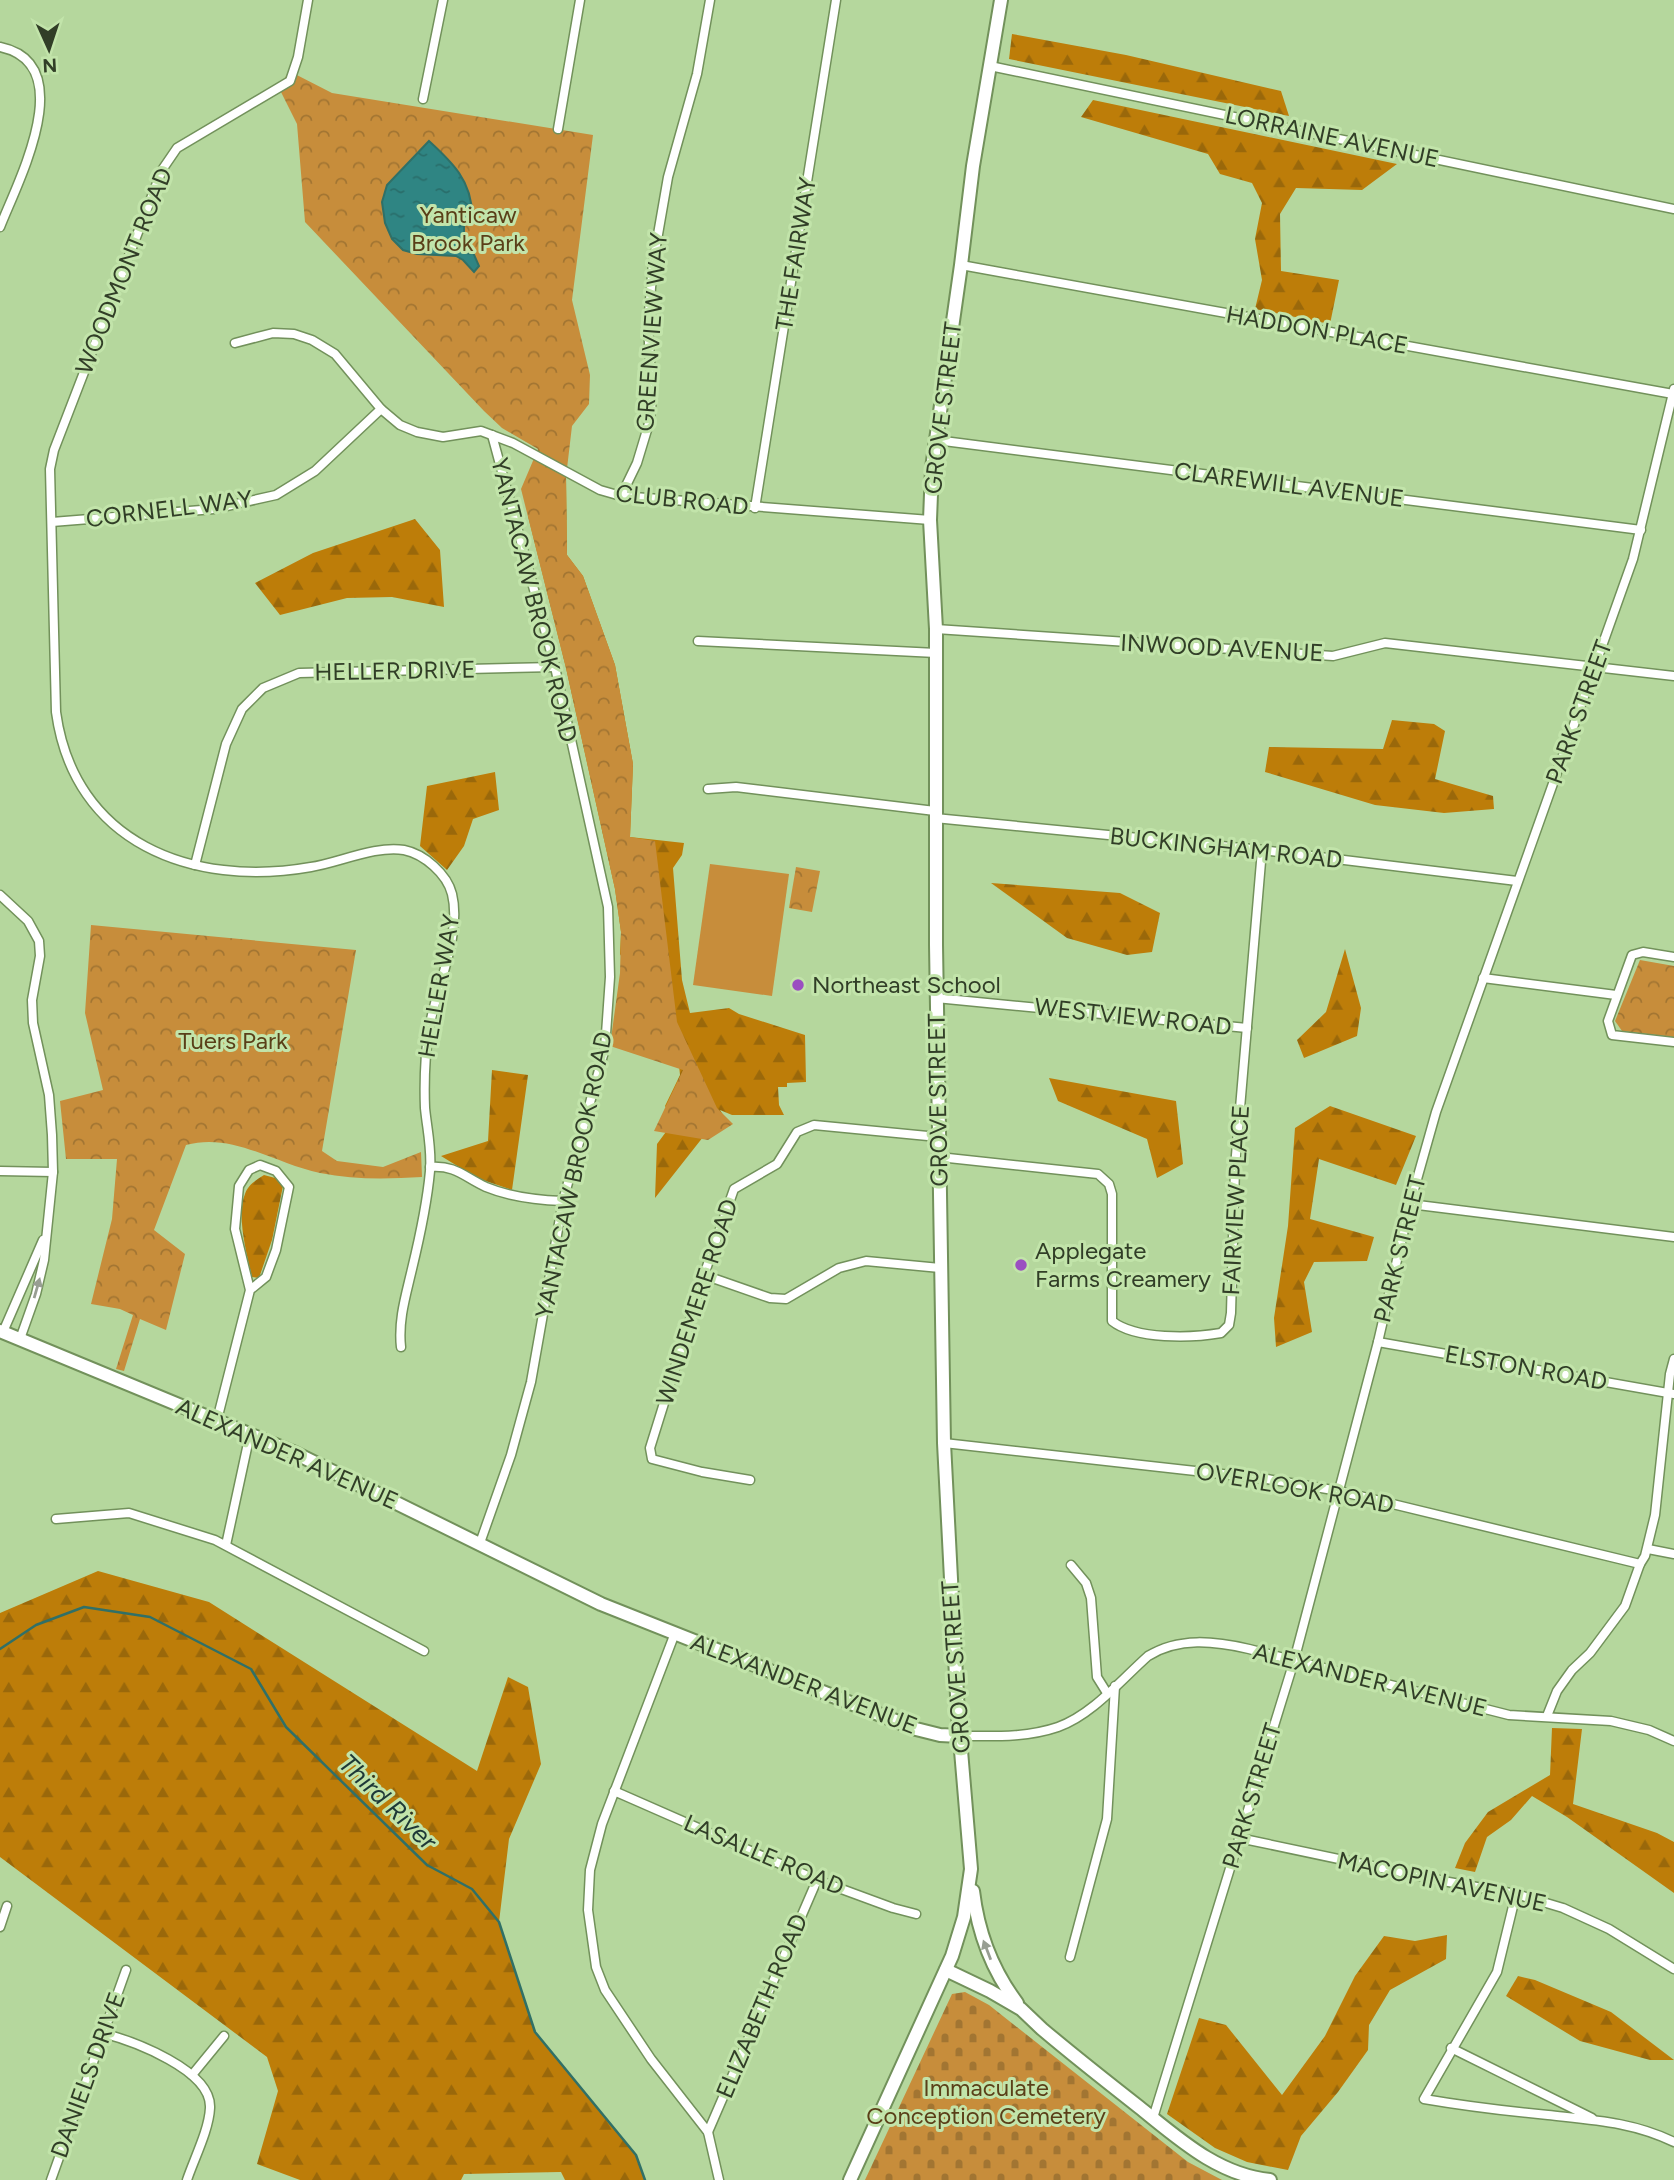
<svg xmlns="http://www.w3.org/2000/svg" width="1674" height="2180" viewBox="0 0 1674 2180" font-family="Figtree,sans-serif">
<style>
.grass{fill:#c78d3b}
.forest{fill:url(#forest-firs)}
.cemetery{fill:url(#cemetery-stones)}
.park{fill:url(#park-crowns)}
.water{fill:url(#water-ripples);stroke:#307067;stroke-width:2}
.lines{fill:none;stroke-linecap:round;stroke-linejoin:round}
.stream{stroke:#307067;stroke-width:2.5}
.street-casing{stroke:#72915b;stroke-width:11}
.secondary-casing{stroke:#72915b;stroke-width:16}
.street{stroke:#fff;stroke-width:8}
.secondary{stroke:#fff;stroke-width:12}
.oneway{fill:#989e93}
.poi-dot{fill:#9b4fc1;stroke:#c2e4aa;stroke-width:2.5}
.labels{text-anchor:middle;stroke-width:6;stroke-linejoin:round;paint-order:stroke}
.street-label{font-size:24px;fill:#313e27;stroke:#c2e4aa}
.park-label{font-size:24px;fill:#5a3f18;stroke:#c2e4aa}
.poi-label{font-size:24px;fill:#313e27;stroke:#c2e4aa;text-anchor:start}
.water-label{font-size:26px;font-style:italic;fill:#1e3837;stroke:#c2e4aa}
</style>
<defs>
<pattern id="forest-firs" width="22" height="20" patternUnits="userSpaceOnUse" patternTransform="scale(1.75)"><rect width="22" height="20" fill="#bd7d09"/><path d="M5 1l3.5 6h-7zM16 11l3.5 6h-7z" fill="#9a680a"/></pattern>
<pattern id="cemetery-stones" width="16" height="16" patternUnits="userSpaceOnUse" patternTransform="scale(1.75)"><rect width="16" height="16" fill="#c78d3b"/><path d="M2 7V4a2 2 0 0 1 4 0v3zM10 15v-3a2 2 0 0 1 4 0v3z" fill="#a27532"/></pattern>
<pattern id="park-crowns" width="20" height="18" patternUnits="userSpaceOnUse" patternTransform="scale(1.75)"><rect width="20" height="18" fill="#c78d3b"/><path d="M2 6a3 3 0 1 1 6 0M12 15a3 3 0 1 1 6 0" fill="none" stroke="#a27532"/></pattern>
<pattern id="water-ripples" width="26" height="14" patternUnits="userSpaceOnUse" patternTransform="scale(1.75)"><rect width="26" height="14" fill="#2f8583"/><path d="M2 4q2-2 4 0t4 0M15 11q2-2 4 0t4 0" fill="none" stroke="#296e6b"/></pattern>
</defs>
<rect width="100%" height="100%" fill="#b5d79d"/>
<polygon class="grass" points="710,864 789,874 772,996 693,985"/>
<g class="forest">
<polygon points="1012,34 1126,55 1281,91 1289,116 1009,59"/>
<polygon points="1093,100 1397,164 1362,190 1296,188 1280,214 1281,271 1339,280 1330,324 1255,309 1262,280 1255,239 1262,203 1252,183 1220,174 1208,154 1081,117"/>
<polygon points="566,477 567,555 583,576 615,665 633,764 630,837 684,843 682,855 673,868 682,980 690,1013 729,1008 739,1014 805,1035 806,1082 787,1083 787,1087 778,1087 779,1105 784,1115 732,1115 720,1110 726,1120 707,1132 655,1198 657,1144 674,1121 665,1106 680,1075 678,1056 620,954 621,932 615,889 566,668 528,516"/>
<polygon points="415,519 440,550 444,607 392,597 347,598 280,615 255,583 313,553"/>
<polygon points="1392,720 1434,724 1445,731 1435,779 1493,796 1494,809 1444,813 1375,805 1265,772 1269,747 1383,749"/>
<polygon points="495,772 499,810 473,819 464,846 447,870 420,846 427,786"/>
<polygon points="991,883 1120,893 1160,913 1152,952 1127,955 1067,938"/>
<polygon points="1345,949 1361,1008 1357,1036 1304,1058 1297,1040 1326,1012"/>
<polygon points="492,1070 528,1075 512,1190 477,1178 441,1156 488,1141"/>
<polygon points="1049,1078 1176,1101 1183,1164 1157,1178 1147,1139 1058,1101"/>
<polygon points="1330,1106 1416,1136 1396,1185 1319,1159 1310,1219 1374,1237 1367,1261 1314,1262 1304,1282 1312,1332 1276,1347 1274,1318 1288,1226 1295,1128"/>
<path d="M264,1175L279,1179L283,1186L272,1240L259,1278L252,1277C247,1256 236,1214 245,1194C248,1185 256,1180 264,1175Z"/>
<polygon points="98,1571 209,1602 477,1771 508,1677 528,1687 541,1764 509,1839 499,1922 535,2032 636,2155 645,2180 565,2180 561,2172 464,2174 461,2180 300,2180 257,2164 278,2091 267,2057 0,1857 0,1613"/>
<polygon points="1552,1728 1582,1729 1573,1804 1657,1833 1674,1842 1674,1893 1567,1817 1532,1796 1511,1820 1487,1837 1475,1872 1455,1868 1465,1843 1488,1812 1550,1775"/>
<polygon points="1447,1935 1446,1959 1390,1990 1369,2025 1368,2050 1338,2092 1301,2136 1288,2170 1247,2162 1215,2148 1167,2114 1199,2018 1226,2025 1282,2095 1325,2036 1355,1976 1384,1936 1415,1941"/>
<polygon points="1518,1976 1535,1980 1611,2012 1674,2060 1650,2060 1580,2041 1506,1996"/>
</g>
<polygon class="cemetery" points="965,1992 989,2005 1188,2162 1222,2180 865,2180 952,1994"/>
<g class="park">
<polygon points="289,71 332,93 593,135 572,300 590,375 589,404 572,426 566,477 567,555 583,576 615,665 633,764 630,837 655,841 677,1022 717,1108 733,1124 708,1140 654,1131 683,1070 610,1046 620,973 621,932 615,889 566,668 521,489 538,449 502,428 484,411 305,222 297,124 279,88"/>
<polygon points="796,867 820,871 812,912 789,908"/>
<path d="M91,925L356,950L322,1151L337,1161L383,1167L421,1152L422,1177C388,1179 354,1180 320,1173C275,1164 233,1132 186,1145L154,1230L185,1254L166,1330L140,1319L124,1371L116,1369L133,1315L120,1309L91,1304L112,1219L117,1159H66L60,1101L103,1090L85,1013Z"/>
<polygon points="1640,960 1674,966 1674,1037 1622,1031 1615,1021"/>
</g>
<path class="water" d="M429,141C452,162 472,181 472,215L464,226V232L479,266L474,272L463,260L456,256L417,254L403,250L392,239L385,223L382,202L387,185Z"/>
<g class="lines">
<polyline class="stream" points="0,1649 36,1625 84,1607 150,1617 251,1669 286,1727 427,1865 472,1889 499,1922 535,2032 636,2155 645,2180"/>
<g class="street-casing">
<g id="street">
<path d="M308,0L298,57L290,81L177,148L162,170L54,450L50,469L56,712C74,843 192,888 311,867C338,863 376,845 404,850C424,854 447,874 452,894C462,935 436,987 429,1029C425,1055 424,1081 425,1108C427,1129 432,1149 430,1171C427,1204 420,1236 412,1269C406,1295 398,1320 401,1347"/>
<path d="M0,47C81,64 17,183 0,227"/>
<polyline points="990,66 1674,209"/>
<polyline points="423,99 443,0"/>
<polyline points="558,129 580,0"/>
<polyline points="961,265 1673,394"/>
<polyline points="235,343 273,333 294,334 312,340 335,354 381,409 400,425 417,432 443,437 481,431 513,443 600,490 621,496 930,520"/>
<polyline points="936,440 1641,530"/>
<polyline points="621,496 637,463 650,420 652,397 648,325 653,263 668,177 697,74 710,0"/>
<polyline points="755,508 836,0"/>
<polyline points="52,522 214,509 276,495 315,471 381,409"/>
<polyline points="936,629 1333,656 1385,643 1674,676"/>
<polyline points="698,641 936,653"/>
<polyline points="708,789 736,787 935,811"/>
<polyline points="935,818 1262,850 1517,881"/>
<polyline points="195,865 226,744 242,709 263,688 299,673 555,667"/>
<polyline points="0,895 28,921 39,941 40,956 32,1000 33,1023 49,1095 52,1135 53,1172 44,1260 36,1294 20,1339"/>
<polyline points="1674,957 1643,952 1632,955 1608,1021 1612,1035 1674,1042"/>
<polyline points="1483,978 1616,995"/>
<polyline points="936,998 1247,1028"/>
<path d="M939,1157L1098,1174L1109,1184L1112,1194V1321C1136,1340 1192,1338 1221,1333L1229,1325L1231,1313L1235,1167L1262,850"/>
<path d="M430,1167C456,1165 464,1177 486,1187C510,1197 537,1200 563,1201"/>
<polyline points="0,1171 53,1172"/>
<polyline points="1410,1204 1674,1237"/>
<polyline points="704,1275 770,1298 786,1299 839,1268 866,1261 940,1268"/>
<polyline points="3,1332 43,1240"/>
<polyline points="1378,1342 1674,1394"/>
<polyline points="217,1420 250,1290 235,1229 239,1186 249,1170 260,1165 276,1171 289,1187 276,1250 266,1277 250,1290"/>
<polyline points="944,1443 1267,1479 1339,1491 1640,1564"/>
<polyline points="750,1480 702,1472 652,1459 650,1448 704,1275 734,1189 777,1164 797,1132 814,1125 938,1137"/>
<polyline points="56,1519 129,1513 215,1540 424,1651"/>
<polyline points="480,1543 511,1455 531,1382 563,1201 605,1048 610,977 608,907 555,667 492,435"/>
<polyline points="226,1545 250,1434"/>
<polyline points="1648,1549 1674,1554"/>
<polyline points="1071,1565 1086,1583 1091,1598 1097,1677 1107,1693"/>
<polyline points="675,1633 602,1824 590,1870 588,1910 596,1967 605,1990 651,2059 708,2132 719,2180"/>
<polyline points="1547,1716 1557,1691 1572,1670 1590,1653 1625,1606 1640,1564 1645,1556 1655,1515 1670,1374 1674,1359"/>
<path d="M960,1736C992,1736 1026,1738 1058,1727C1092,1715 1121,1680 1148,1656C1179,1637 1214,1641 1249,1649L1509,1715L1611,1721L1649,1730L1674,1741"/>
<polyline points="614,1791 817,1880 893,1908 916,1914"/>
<polyline points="1239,1838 1443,1881 1516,1894 1563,1908 1609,1929 1674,1969"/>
<path d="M1516,1894L1497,1972L1424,2099C1465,2106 1506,2111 1548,2115C1593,2120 1633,2122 1674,2142"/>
<polyline points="0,1927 7,1906"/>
<polyline points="1070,1957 1107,1819 1115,1686"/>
<path d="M102,2033C133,2041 212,2070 210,2108C209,2130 194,2159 187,2180"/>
<polyline points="1451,2048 1592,2118"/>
<polyline points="192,2075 224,2036"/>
<polyline points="1153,2118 1294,1661 1378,1342 1410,1204 1436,1112 1633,559 1674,389"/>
<polyline points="708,2132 817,1880"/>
<polyline points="51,2180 126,1970"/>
</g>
</g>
<g class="secondary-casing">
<g id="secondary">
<polyline points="0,1331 295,1453 601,1604 916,1729 940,1735 960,1736"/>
<path d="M973,1891C978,1933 992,1970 1017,2003"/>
<path d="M946,1970L990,1991L1021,2009L1042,2029C1074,2056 1107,2082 1139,2107C1179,2139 1218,2175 1270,2180"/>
<polyline points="850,2180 952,1956 964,1917 971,1869 958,1715 944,1443 936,945 936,629 930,520 932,468 961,265 973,166 1001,0"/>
</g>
</g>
<use href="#street" class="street"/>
<use href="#secondary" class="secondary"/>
</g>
<defs><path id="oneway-solid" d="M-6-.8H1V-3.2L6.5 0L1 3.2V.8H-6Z" transform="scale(1.75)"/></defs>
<g class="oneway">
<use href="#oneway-solid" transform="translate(37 1288) rotate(-74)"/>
<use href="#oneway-solid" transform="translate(987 1950) rotate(-111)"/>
</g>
<g class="poi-dot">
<circle cx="798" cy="985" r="7"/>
<circle cx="1021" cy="1265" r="7"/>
</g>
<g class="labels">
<g class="street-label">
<text transform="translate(1332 137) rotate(12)" y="8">LORRAINE AVENUE</text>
<text transform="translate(796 254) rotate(-81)" y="8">THE FAIRWAY</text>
<text transform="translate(124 271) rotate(-68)" y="8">WOODMONT ROAD</text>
<text transform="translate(1317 330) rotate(10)" y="8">HADDON PLACE</text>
<text transform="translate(652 332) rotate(-86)" y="8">GREENVIEW WAY</text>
<text transform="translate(943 408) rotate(-83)" y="8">GROVE STREET</text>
<text transform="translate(1289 485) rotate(7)" y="8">CLAREWILL AVENUE</text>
<text transform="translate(682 500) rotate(6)" y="8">CLUB ROAD</text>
<text transform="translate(169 509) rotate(-7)" y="8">CORNELL WAY</text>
<text transform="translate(534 600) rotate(76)" y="8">YANTACAW BROOK ROAD</text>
<text transform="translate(1222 648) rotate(3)" y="8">INWOOD AVENUE</text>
<text transform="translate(395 671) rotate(-1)" y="8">HELLER DRIVE</text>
<text transform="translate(1579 712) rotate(-70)" y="8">PARK STREET</text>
<text transform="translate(1226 848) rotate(6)" y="8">BUCKINGHAM ROAD</text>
<text transform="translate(439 986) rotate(-80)" y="8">HELLER WAY</text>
<text transform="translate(1133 1017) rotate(6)" y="8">WESTVIEW ROAD</text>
<text transform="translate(938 1100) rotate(-91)" y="8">GROVE STREET</text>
<text transform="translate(574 1175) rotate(-78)" y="8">YANTACAW BROOK ROAD</text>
<text transform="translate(1236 1200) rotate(-87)" y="8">FAIRVIEW PLACE</text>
<text transform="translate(1400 1249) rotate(-76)" y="8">PARK STREET</text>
<text transform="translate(697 1302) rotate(-72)" y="8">WINDEMERE ROAD</text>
<text transform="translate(1526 1368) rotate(10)" y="8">ELSTON ROAD</text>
<text transform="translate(287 1454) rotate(24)" y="8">ALEXANDER AVENUE</text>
<text transform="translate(1295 1488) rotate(10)" y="8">OVERLOOK ROAD</text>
<text transform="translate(956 1667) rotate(-94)" y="8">GROVE STREET</text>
<text transform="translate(1370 1680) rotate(14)" y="8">ALEXANDER AVENUE</text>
<text transform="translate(804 1684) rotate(21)" y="8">ALEXANDER AVENUE</text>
<text transform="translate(1252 1796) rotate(-73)" y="8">PARK STREET</text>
<text transform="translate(764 1855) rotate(23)" y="8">LASALLE ROAD</text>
<text transform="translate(1442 1882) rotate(12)" y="8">MACOPIN AVENUE</text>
<text transform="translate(762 2006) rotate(-67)" y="8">ELIZABETH ROAD</text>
<text transform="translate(88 2075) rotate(-70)" y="8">DANIELS DRIVE</text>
</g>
<g class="park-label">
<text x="468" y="223">Yanticaw<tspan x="468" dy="28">Brook Park</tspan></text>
<text x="233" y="1049">Tuers Park</text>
<text x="986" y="2096">Immaculate<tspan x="986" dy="28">Conception Cemetery</tspan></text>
</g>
<g class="poi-label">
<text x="812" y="993">Northeast School</text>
<text x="1035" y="1259">Applegate<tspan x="1035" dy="28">Farms Creamery</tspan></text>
</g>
<g class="water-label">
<text transform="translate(388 1802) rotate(44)" y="9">Third River</text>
</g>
</g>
<g transform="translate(49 49) rotate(177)" stroke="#c2e4aa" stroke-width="5" paint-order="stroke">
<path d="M0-5L12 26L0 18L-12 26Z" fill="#313e27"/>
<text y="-10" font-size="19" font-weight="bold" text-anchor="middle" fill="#313e27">N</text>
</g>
</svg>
